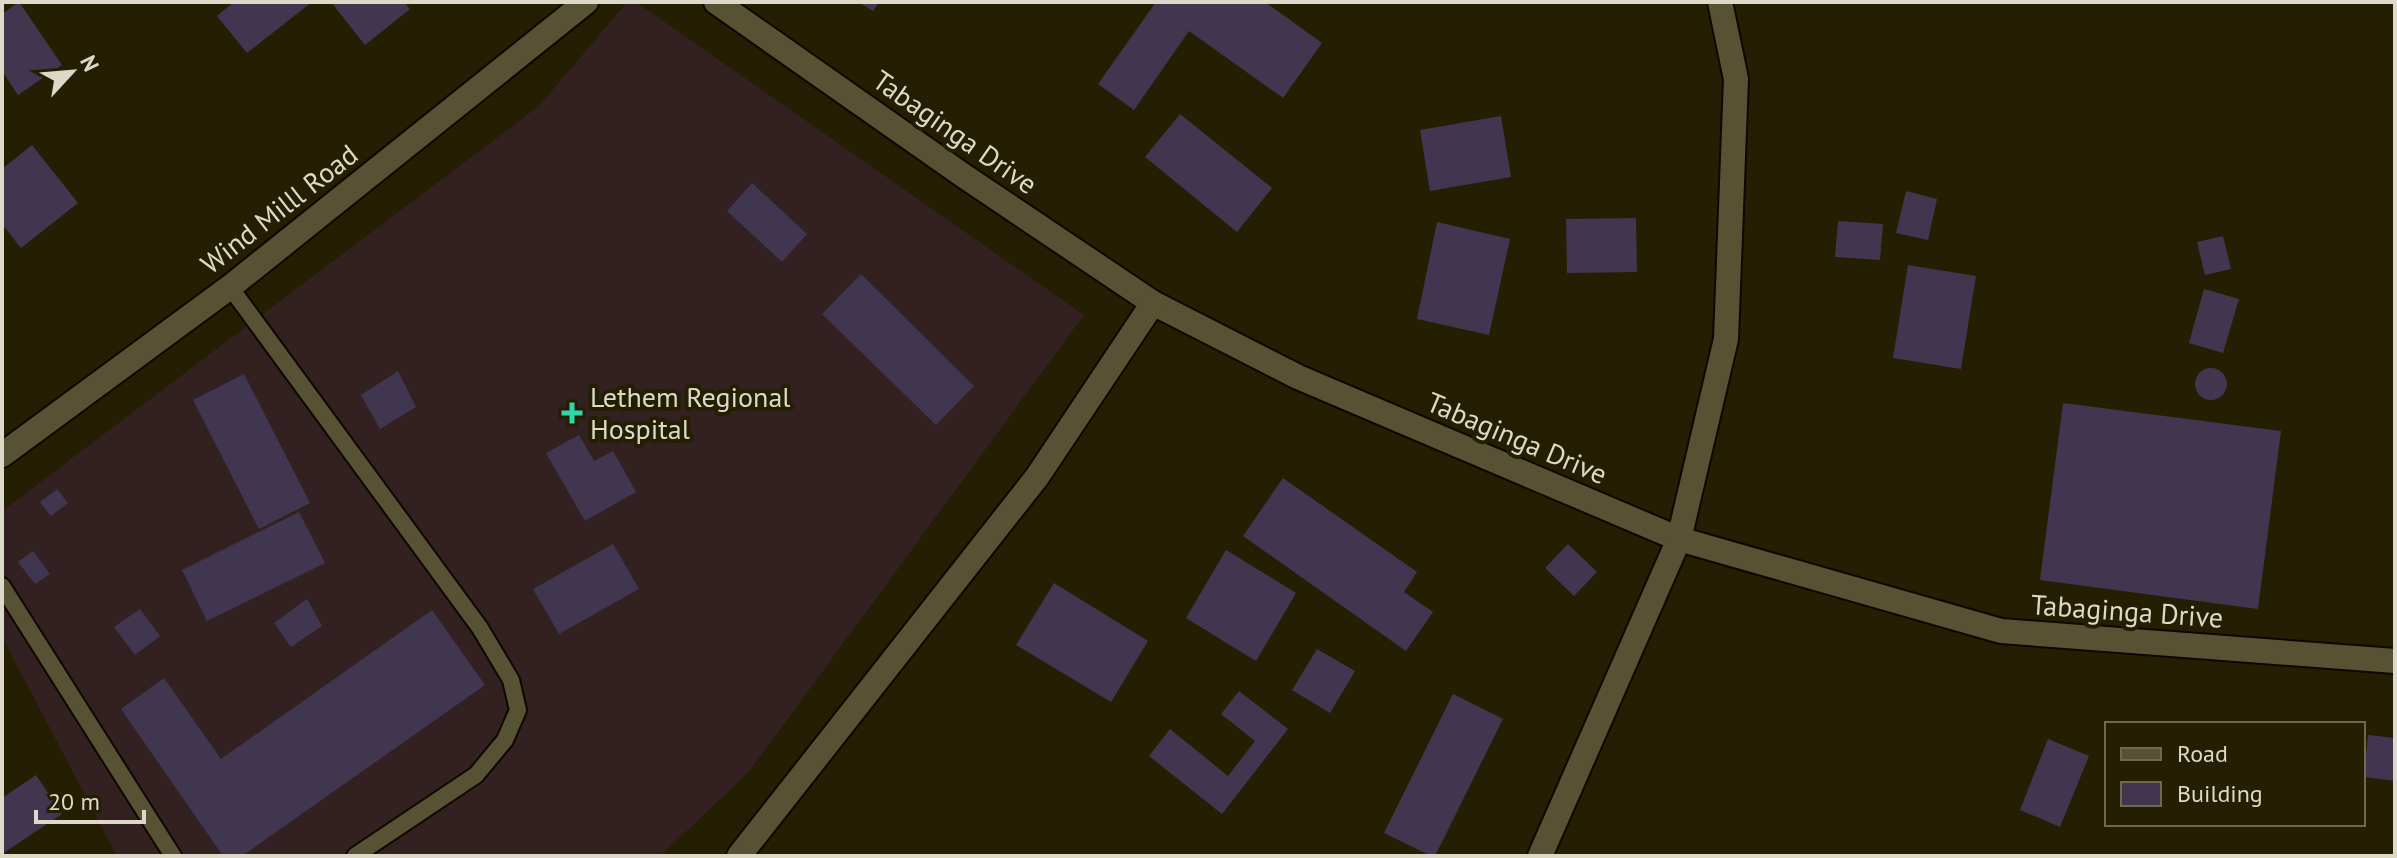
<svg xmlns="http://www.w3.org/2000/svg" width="2397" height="858" viewBox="0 0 2397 858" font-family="'PT Sans',sans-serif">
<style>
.medical{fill:#332021}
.building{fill:#413650}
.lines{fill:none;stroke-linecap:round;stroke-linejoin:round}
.service-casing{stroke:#0e0800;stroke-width:20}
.minor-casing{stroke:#0e0800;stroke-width:28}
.service{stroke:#585234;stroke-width:16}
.minor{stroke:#585234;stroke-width:24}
.poi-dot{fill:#32d4a9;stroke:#241f02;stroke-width:3}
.labels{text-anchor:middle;stroke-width:8;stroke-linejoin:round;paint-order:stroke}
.street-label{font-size:28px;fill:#dcd9c8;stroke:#241f02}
.poi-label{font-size:28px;fill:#dcd9c8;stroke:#241f02;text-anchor:start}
</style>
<rect width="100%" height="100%" fill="#241f02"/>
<polygon class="medical" points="627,2 636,2 1084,315 748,773 660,856 117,856 2,637 2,511 540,105"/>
<g class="building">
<polygon points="19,2 62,65 18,95 2,71 2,14"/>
<polygon points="234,2 312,2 247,53 217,16"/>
<polygon points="331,2 404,2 410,9 365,45"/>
<polygon points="858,2 879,2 873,11"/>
<polygon points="1156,2 1265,2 1322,43 1283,98 1189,31 1134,110 1098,84"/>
<polygon points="1180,114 1272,188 1237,232 1145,157"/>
<polygon points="1501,116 1511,177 1430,191 1420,130"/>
<polygon points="32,145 78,203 21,248 2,224 2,169"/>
<polygon points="752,183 807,234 782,262 727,211"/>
<polygon points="1906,191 1937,199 1928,240 1896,233"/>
<polygon points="1636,218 1637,272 1567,273 1566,219"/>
<polygon points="1838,221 1883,224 1880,260 1835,257"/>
<polygon points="1437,222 1510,239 1489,335 1417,319"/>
<polygon points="2223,236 2231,269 2205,275 2197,242"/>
<polygon points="1908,265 1976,276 1961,369 1893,358"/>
<polygon points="861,274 974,386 936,425 822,314"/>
<polygon points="2204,289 2239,299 2223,353 2189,343"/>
<circle cx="2211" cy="384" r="16"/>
<polygon points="398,371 416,407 380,429 361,395"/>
<polygon points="244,374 310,503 259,529 193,400"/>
<polygon points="2063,403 2281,431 2258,609 2040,580"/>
<polygon points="579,435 594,461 613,451 636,492 585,521 546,453"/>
<polygon points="1283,478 1417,572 1404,592 1433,612 1406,651 1243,536"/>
<polygon points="57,489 68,503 51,516 40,502"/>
<polygon points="299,512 325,563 207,621 182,570"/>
<polygon points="613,544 639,589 559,634 533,589"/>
<polygon points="1568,544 1597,572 1574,596 1545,568"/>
<polygon points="1226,550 1296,593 1256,661 1186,618"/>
<polygon points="33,551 50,574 35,584 18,562"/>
<polygon points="1054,583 1148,641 1111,702 1016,645"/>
<polygon points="307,599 322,626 291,647 274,623"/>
<polygon points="140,609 160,636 135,655 114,627"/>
<polygon points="432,610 485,685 242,856 223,856 121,709 164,678 221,759"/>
<polygon points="1317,649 1355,671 1330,713 1292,690"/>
<polygon points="1239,691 1288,729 1222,814 1149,756 1170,729 1228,776 1255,741 1221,714"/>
<polygon points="1453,694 1503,719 1435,856 1431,856 1384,833"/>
<polygon points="2368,735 2395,738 2395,781 2364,777"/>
<polygon points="2048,739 2089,756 2060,827 2020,810"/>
<polygon points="36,775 62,814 2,854 2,798"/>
</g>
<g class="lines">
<g class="service-casing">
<g id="service">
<polyline points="230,287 480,628 511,680 518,710 505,740 476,775 355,856"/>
<polyline points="2,586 173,856"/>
</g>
</g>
<g class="minor-casing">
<g id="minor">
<polyline points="716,2 964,176 1153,303 1298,377 1679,539 2001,631 2395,661"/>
<polyline points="2,455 230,287 586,2"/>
<polyline points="739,856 1037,477 1153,303"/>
<polyline points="1540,856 1679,539 1726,339 1736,79 1720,2"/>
</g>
</g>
<use href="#service" class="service"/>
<use href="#minor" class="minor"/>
</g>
<path class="poi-dot" d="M568 401h8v8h8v8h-8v8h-8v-8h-8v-8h8z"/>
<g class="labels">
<g class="street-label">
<text transform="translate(955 132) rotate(35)" y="10">Tabaginga Drive</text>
<text transform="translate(279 209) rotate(-38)" y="10">Wind Milll Road</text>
<text transform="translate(1517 438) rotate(23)" y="10">Tabaginga Drive</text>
<text transform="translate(2127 611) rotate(4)" y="10">Tabaginga Drive</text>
</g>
<g class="poi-label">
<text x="590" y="407">Lethem Regional<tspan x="590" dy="32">Hospital</tspan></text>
</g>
</g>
<rect width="2397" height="858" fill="none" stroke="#dcd9c8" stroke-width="8"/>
<rect x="2105" y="722" width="260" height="104" fill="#241f02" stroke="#6e6951" stroke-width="2"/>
<rect x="2121" y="748" width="40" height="12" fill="#585234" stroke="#6e6951" stroke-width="2"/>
<text x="2177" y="762" font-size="24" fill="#dcd9c8">Road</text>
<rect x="2121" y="782" width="40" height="24" fill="#413650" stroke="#6e6951" stroke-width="2"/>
<text x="2177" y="802" font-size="24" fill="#dcd9c8">Building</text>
<g transform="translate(72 72) rotate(64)" stroke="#241f02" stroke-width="6" paint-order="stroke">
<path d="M0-6L14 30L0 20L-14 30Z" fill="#dcd9c8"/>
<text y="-12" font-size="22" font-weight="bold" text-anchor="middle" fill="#dcd9c8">N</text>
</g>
<path d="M36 810v12h108v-12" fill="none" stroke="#dcd9c8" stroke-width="4"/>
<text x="48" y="810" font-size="24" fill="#dcd9c8" stroke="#241f02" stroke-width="6" paint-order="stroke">20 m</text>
</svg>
